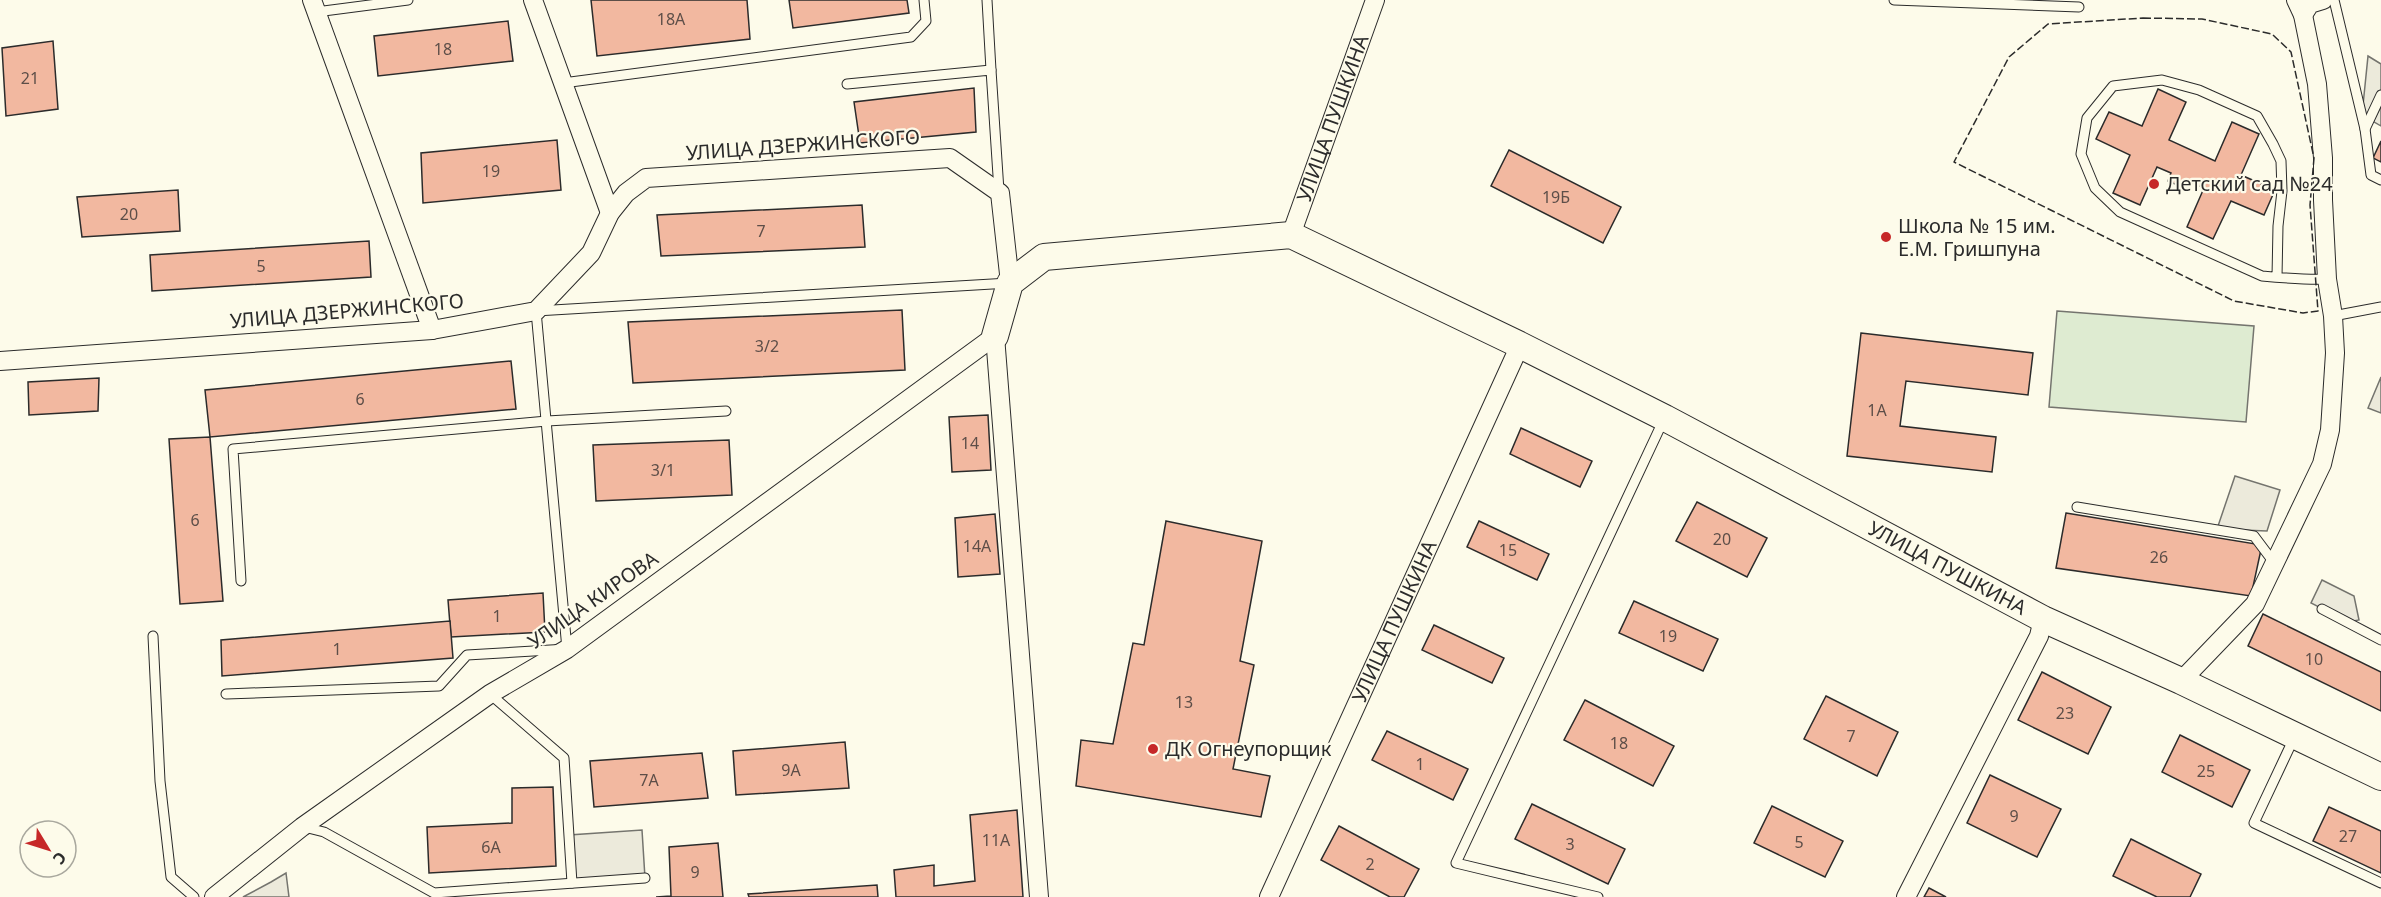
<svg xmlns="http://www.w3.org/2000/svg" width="2381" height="897" viewBox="0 0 2381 897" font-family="'Noto Sans',sans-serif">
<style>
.green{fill:#deebd1;stroke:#74746e;stroke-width:1.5}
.parking{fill:#eceadb;stroke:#74746e;stroke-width:1.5}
.building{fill:#f2b8a0;stroke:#2b2b2b;stroke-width:1.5}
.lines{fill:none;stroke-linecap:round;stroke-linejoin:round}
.lane-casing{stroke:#2b2b2b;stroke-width:11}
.street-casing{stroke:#2b2b2b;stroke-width:20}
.secondary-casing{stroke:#2b2b2b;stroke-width:28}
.lane{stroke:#fdfbea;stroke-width:9}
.street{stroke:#fdfbea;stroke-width:18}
.secondary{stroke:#fdfbea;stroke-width:26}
.fence{stroke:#2b2b2b;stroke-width:1.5;stroke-dasharray:8 3;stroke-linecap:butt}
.poi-dot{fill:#c62828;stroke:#fdfbea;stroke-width:2}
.labels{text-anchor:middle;stroke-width:4.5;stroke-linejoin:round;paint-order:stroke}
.number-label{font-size:16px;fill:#5d4e48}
.street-label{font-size:20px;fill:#2b2b2b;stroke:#fdfbea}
.poi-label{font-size:20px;fill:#2b2b2b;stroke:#fdfbea;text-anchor:start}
</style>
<rect width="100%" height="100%" fill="#fdfbea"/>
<polygon class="green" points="2057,311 2254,326 2246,422 2049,407"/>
<g class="parking">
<polygon points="2368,56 2381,64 2381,126 2362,115"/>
<polygon points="2381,377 2381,413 2368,408"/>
<polygon points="2235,476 2280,490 2267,531 2217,529"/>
<polygon points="2322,580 2354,596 2359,620 2348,622 2311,603"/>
<polygon points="642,830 645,878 572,883 569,835"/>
<polygon points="286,873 289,897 243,897 271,882"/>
</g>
<g class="building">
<polygon points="591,0 747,0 750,39 597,56"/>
<polygon points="789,0 907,0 909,13 793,28"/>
<polygon points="508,21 513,61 378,76 374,36"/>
<polygon points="53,41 58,109 6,116 2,48"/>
<polygon points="974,88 976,132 860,143 854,102"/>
<polygon points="2158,89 2186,102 2169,140 2215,161 2232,122 2259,134 2241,175 2275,190 2264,215 2231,201 2213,239 2187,227 2204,188 2190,182 2187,189 2168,181 2171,173 2157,167 2140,205 2113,193 2130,155 2096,139 2109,112 2142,126"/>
<polygon points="557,140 561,190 423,203 421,153"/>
<polygon points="2381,141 2381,162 2373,158"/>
<polygon points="1509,150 1621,207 1603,243 1491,186"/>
<polygon points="178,190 180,231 82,237 77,197"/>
<polygon points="862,205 865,247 661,256 657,215"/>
<polygon points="369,241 371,277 152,291 150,255"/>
<polygon points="902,310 905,370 633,383 628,322"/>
<polygon points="1861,333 2033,353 2028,395 1906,381 1900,426 1996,437 1992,472 1847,456"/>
<polygon points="511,361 516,409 210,437 205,390"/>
<polygon points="99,378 98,411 29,415 28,382"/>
<polygon points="988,415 991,470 952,472 949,417"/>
<polygon points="1521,428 1592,461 1580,487 1510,454"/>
<polygon points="210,437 223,601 180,604 169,439"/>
<polygon points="729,440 732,495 596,501 593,445"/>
<polygon points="1697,502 1767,538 1747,577 1676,541"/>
<polygon points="2066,513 2262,545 2251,596 2056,568"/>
<polygon points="995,514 1000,574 958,577 955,518"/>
<polygon points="1166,521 1262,541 1240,661 1254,665 1233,769 1270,776 1261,817 1076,786 1081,740 1113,744 1133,643 1144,645"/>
<polygon points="1479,521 1549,554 1537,580 1467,547"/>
<polygon points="543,593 545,632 451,637 448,600"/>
<polygon points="1634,601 1718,639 1703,671 1619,633"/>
<polygon points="2263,614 2381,672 2381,711 2248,646"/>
<polygon points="450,621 453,658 222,676 221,640"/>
<polygon points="1434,625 1504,658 1492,683 1422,650"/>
<polygon points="2042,672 2111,707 2088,754 2018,720"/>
<polygon points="1826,696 1898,732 1877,776 1804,739"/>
<polygon points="1585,700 1674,746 1653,786 1564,740"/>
<polygon points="1387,731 1468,769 1453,800 1372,760"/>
<polygon points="2180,735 2250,770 2232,807 2162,772"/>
<polygon points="845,742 849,788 736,795 733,751"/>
<polygon points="702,753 708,798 594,807 590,761"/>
<polygon points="1990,775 2061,809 2037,857 1967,823"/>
<polygon points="553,787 556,866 429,873 427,827 512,823 512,788"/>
<polygon points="1532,804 1625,849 1608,884 1515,839"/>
<polygon points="1772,806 1843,841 1825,877 1754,843"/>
<polygon points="2329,807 2381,831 2381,873 2313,841"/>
<polygon points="1017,810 1023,897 896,897 894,870 934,865 934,886 975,881 970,815"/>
<polygon points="1339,826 1419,869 1404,897 1390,897 1321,860"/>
<polygon points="2131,839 2201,874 2190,897 2157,897 2113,876"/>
<polygon points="718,843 723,897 656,897 671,896 669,847"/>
<polygon points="877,885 878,897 749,897 748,894"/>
<polygon points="1929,888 1946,897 1924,897"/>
</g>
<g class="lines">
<g class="lane-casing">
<g id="lane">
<polyline points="987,0 991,70"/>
<polyline points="1894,0 2079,7"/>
<polyline points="2334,0 2365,129 2371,175 2381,180"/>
<polyline points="316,12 408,0"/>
<polyline points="563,83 911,37 926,21 924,0"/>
<polyline points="847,84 991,70 999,191"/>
<polyline points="2365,129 2381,95"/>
<path d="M2277,277L2278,226L2282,191L2281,161L2273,144L2257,116L2199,90L2162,80L2113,86L2087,118L2081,154L2095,188L2120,212L2262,276C2284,278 2306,280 2327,279"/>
<polyline points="2333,316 2381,307"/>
<polyline points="2077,507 2254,536 2275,564"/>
<polyline points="241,581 233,449 547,421 726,411"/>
<polyline points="2322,609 2381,640"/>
<polyline points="153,636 160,781 171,877 194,897"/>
<polyline points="226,694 439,686 467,655 567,649 536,311 1009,283"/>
<polyline points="490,694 564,758 572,883"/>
<polyline points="2294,738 2254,823 2381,883"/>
<polyline points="304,827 324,832 434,893 645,878"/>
<polyline points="1598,897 1456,863 1664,419"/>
</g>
</g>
<g class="street-casing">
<g id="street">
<polyline points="312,0 432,330"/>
<polyline points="533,0 610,213"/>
<polyline points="2303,15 2310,4 2323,0"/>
<path id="s1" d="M1291,235L1375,0"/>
<polyline points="995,336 1039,897"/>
<polyline points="0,361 432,330 536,311 591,253 610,213 626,193 646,178 950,158 1000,193 1010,283"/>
<polyline points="2181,681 2255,604 2322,464 2330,430 2335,353 2333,316 2327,279 2323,200 2323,158 2317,84 2303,15 2296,0"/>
<polyline points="214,897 302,827 490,694 567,649 995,336"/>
<path id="s2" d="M1269,897L1520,345"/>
<polyline points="1906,897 2039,636 2043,619"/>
</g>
</g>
<g class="secondary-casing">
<g id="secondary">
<path id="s3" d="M995,336L1010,283L1044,257L1291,235L1520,345L1665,418L2043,619L2181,681L2381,777"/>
</g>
</g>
<use href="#lane" class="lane"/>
<use href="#street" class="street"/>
<use href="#secondary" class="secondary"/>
<polygon class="fence" points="2143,18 2202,19 2272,34 2291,52 2314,158 2310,205 2318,311 2303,313 2234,301 1954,162 2009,57 2048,24"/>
</g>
<g class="poi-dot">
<circle cx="2154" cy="184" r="6"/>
<circle cx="1886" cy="237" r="6"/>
<circle cx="1153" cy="749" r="6"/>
</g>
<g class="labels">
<g class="number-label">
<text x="671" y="25">18А</text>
<text x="443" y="55">18</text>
<text x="30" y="84">21</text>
<text x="491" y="177">19</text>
<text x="1556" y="203">19Б</text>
<text x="129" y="220">20</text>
<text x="761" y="237">7</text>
<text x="261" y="272">5</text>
<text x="767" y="352">3/2</text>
<text x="360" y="405">6</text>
<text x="1877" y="416">1А</text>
<text x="970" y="449">14</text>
<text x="663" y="476">3/1</text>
<text x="195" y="526">6</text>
<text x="1722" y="545">20</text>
<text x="977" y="552">14А</text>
<text x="1508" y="556">15</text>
<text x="2159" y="563">26</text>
<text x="497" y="622">1</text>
<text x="1668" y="642">19</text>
<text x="337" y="655">1</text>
<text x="2314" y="665">10</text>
<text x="1184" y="708">13</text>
<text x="2065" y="719">23</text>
<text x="1851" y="742">7</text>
<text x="1619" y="749">18</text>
<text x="1420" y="770">1</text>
<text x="791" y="776">9А</text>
<text x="2206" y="777">25</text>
<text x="649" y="786">7А</text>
<text x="2014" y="822">9</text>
<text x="2348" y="842">27</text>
<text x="996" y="846">11А</text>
<text x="1799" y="848">5</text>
<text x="1570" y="850">3</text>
<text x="491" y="853">6А</text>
<text x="1370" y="870">2</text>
<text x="695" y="878">9</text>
</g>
<g class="street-label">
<text dy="7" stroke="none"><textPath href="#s1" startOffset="124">УЛИЦА ПУШКИНА</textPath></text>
<text transform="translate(803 145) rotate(-4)" y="7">УЛИЦА ДЗЕРЖИНСКОГО</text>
<text transform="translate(347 311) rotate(-5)" y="7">УЛИЦА ДЗЕРЖИНСКОГО</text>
<text dy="7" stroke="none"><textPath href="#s3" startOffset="1082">УЛИЦА ПУШКИНА</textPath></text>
<text transform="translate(593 600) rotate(-35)" y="7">УЛИЦА КИРОВА</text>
<text dy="7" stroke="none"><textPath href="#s2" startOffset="303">УЛИЦА ПУШКИНА</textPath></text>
</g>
<g class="poi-label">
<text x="2166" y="191">Детский сад №24</text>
<text x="1898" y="233">Школа № 15 им.<tspan x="1898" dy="23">Е.М. Гришпуна</tspan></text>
<text x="1165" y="756">ДК Огнеупорщик</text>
</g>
</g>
<g transform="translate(48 849) rotate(128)"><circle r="28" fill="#fdfbea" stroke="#a9a89e" stroke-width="1.5"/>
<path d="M0-4.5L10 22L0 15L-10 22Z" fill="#c62828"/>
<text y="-9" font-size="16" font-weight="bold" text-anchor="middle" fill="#2b2b2b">С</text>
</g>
</svg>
